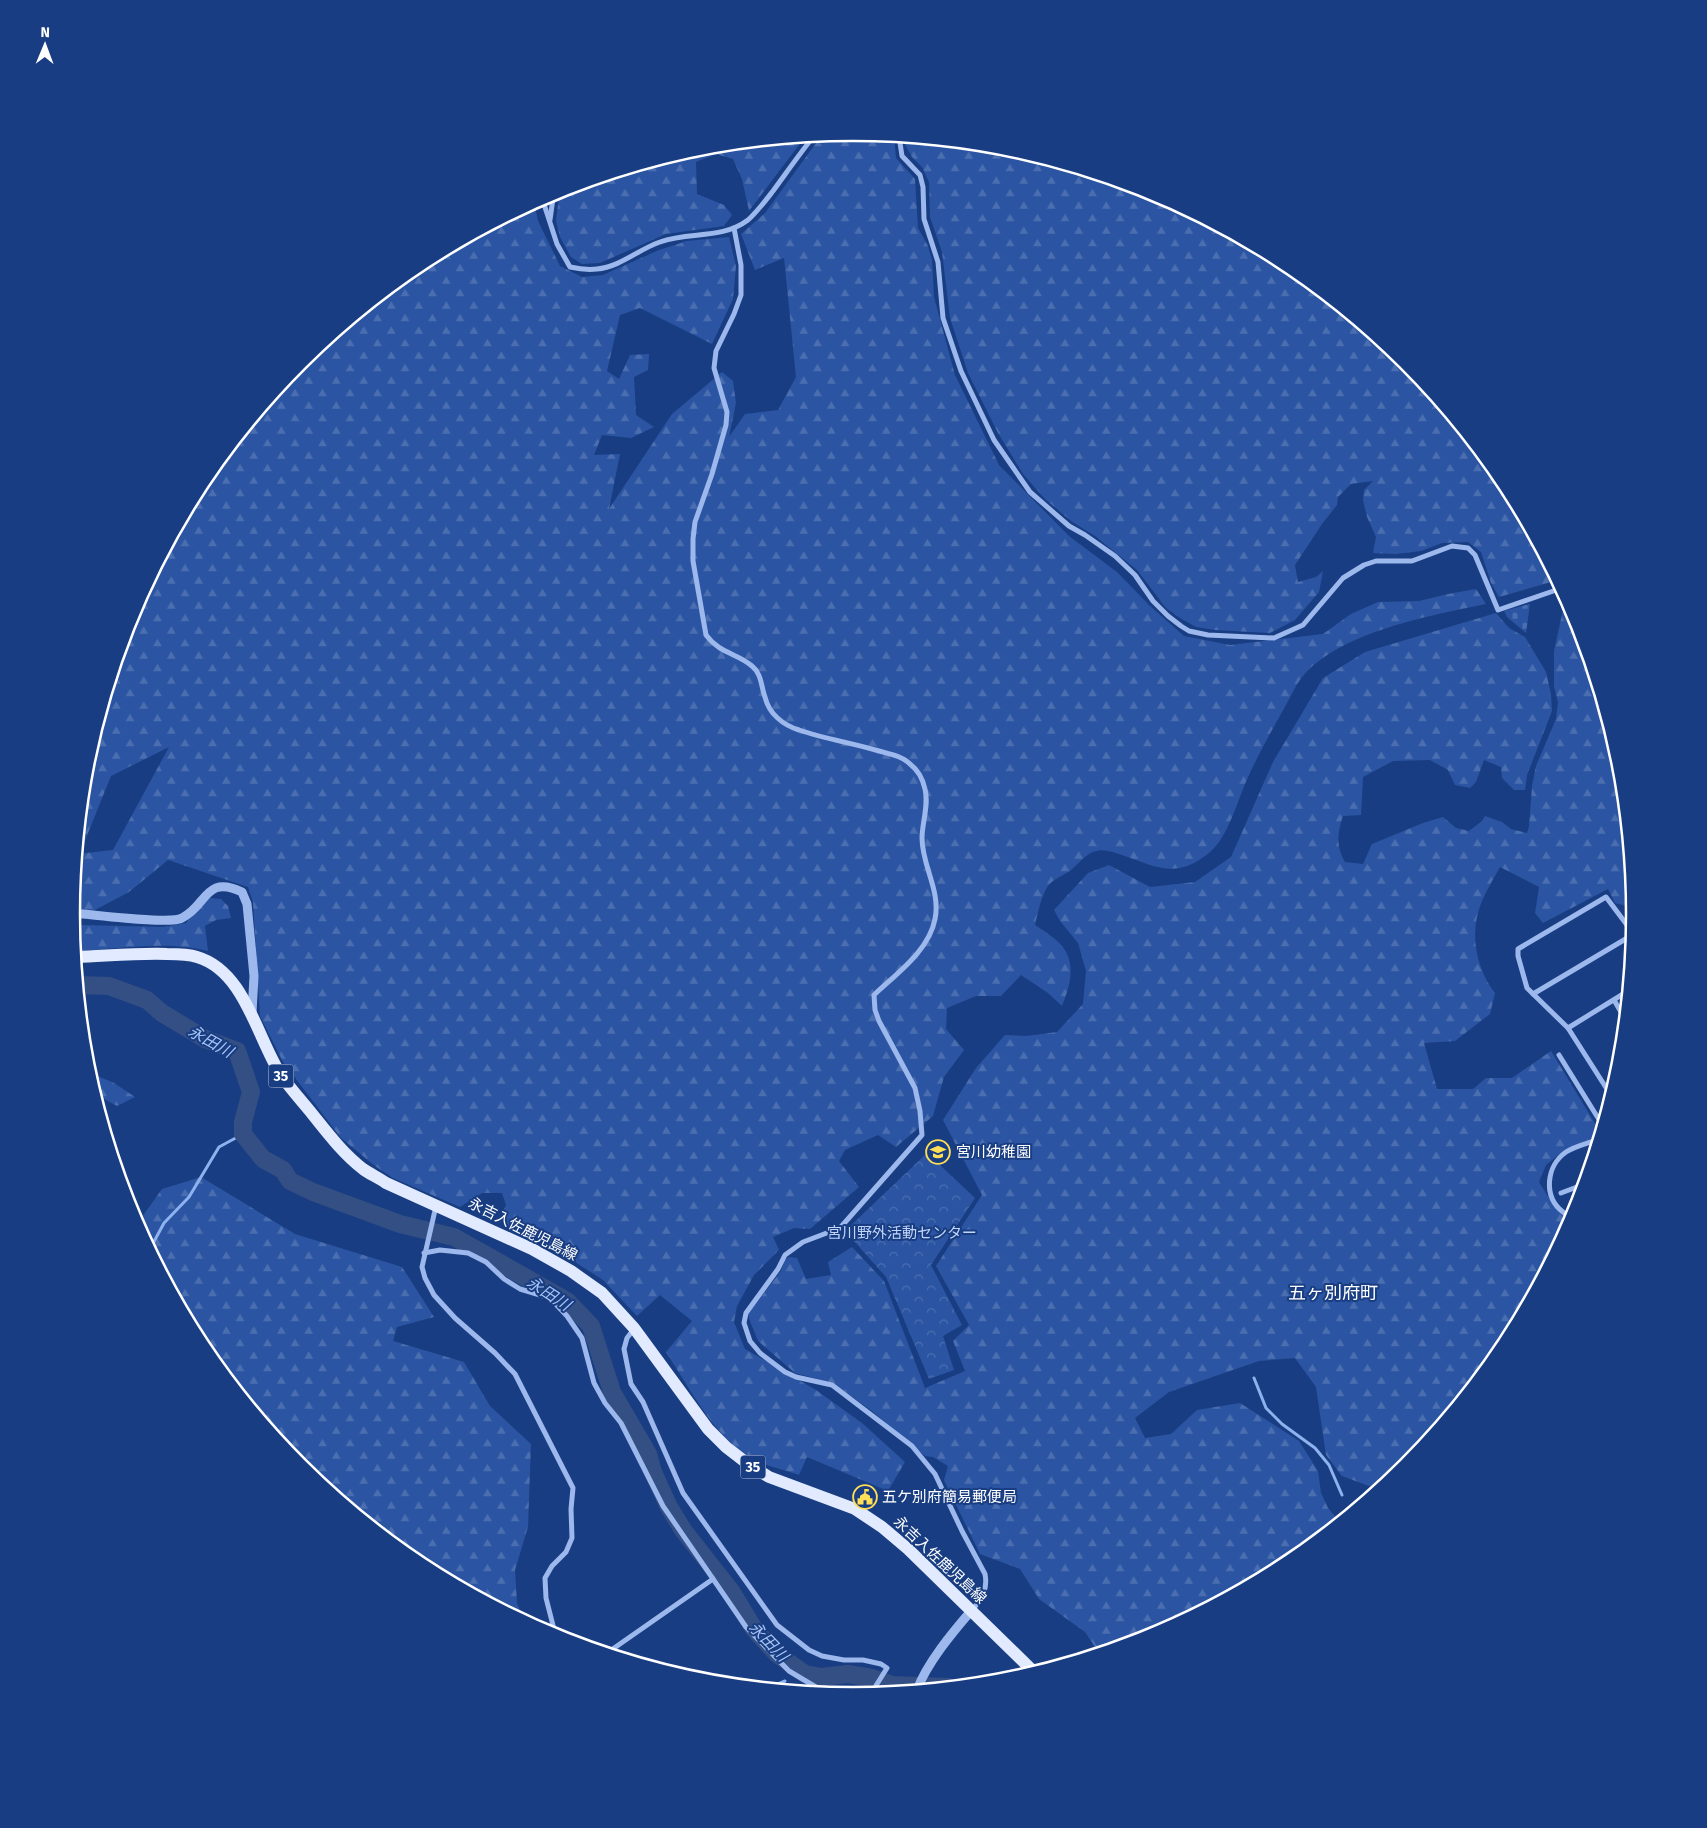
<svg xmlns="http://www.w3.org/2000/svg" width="1707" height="1828" viewBox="0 0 1707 1828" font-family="'Fira Sans','Noto Sans JP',sans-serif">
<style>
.forest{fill:url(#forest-firs)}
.cemetery{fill:url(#cemetery-stones)}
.park{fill:url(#park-crowns)}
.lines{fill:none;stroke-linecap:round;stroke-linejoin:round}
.stream{stroke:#8eb2ee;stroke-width:3}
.river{stroke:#344f83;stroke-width:18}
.minor{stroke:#9cb8ec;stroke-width:5}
.tertiary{stroke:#9cb8ec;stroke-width:9}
.primary{stroke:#e1eaff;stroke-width:12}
.labels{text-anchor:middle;stroke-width:4;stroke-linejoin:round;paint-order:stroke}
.shield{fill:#183d82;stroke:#bac5da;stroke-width:1}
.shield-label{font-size:14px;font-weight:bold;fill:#fff}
.poi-label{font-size:15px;fill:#fff;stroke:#183d82;text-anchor:start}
.street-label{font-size:15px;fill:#fff;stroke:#183d82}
.park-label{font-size:15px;fill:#c1d5f9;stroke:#183d82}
.water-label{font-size:16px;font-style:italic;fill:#a7c3f3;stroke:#183d82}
.quarter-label{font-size:18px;fill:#fff;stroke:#183d82}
.rim{fill:none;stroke:#fff;stroke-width:2.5}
</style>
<defs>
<pattern id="forest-firs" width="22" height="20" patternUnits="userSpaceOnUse" patternTransform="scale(1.25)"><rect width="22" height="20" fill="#2b55a2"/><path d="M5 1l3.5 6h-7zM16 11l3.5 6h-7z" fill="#4b6eb0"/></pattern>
<pattern id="cemetery-stones" width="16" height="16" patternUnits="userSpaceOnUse" patternTransform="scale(1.25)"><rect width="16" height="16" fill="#2b55a2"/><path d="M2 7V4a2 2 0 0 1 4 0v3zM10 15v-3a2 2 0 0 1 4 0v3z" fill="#4b6eb0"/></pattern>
<pattern id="park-crowns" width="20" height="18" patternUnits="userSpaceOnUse" patternTransform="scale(1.25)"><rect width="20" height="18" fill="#2b55a2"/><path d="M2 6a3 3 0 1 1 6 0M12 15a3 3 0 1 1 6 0" fill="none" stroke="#4b6eb0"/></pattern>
</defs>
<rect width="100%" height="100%" fill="#183d82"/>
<g class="forest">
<path d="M854,132L894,136L896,158L915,179L918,228L928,246L932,260L934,297L955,375L999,465L1069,536L1117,572L1150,606L1184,636L1230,645L1323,634L1351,614L1378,602L1419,601L1448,594L1476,589L1486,604C1432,615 1340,632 1303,676C1296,684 1291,696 1286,705C1273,728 1260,751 1249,775C1238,798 1229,836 1210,852C1177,880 1157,867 1122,855C1112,852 1104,848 1093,852C1085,855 1077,865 1070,871C1064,875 1053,879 1048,886C1041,896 1038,913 1035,925C1044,931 1054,937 1061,945C1077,963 1070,986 1062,1006L1048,993L1021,975L1001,996H976L947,1008L946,1029L964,1050L944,1077L933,1116L896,1147L878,1135L845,1150L839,1161L859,1187L810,1229L794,1228L773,1237L779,1250L754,1275L737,1306L734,1322L745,1349L816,1390L862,1423L905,1462L888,1491L807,1457L799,1475C785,1470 768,1467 755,1460C714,1438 691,1390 666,1352L692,1321L660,1295L637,1316L603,1280L561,1253L504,1225L501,1216L506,1205L502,1193H482L460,1207L393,1178L375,1166L341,1138L283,1062L260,1016L253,902L248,887L168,860L129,892L93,911L72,908L77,854L113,850L169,747L111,776L84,843L78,844L86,761L131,614L203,479L301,361L419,263L534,202L538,221L560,266L582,277L603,275L659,250L687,241L729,237L736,266L733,299L712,344L640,308L620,315L607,371L619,379L630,355L649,354L648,370L634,377L636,415L654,427L631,438L602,435L594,455L620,454L609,509L672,414L722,372L733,381L736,403L729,437L745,414L778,410L796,377L784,258L755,270L741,234L765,213L822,135Z"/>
<polygon points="805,137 749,211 742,179 733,159 716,154 696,162 697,194 724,205 732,215 724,226 666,234 600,263 582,264 571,257 560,237 556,221 560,189 701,147"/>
<polygon points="905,137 1006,147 1153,191 1288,264 1407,361 1504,480 1558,580 1499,597 1491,583 1481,552 1468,542 1442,543 1421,551 1396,554 1373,553 1376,537 1367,517 1363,500 1364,490 1373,481 1351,484 1338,497 1337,505 1322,524 1295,565 1298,582 1316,577 1323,571 1319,592 1295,620 1270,633 1215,630 1196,627 1180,618 1166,608 1137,570 1095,536 1071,521 1045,499 1023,474 998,433 968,373 950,318 942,252 930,217 929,182 922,167 912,157 905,145"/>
<path d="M1566,596L1576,615L1621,762L1635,908L1615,903L1608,889L1543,923L1535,913L1539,887L1500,867C1494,878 1487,889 1482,901C1469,931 1475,967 1495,993L1490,1014L1455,1041L1424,1043L1437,1089H1473L1486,1078H1512L1551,1051L1599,1130L1596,1136L1562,1152L1546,1165L1539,1182L1552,1203L1572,1221L1504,1349L1406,1467L1384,1485L1369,1486L1342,1476L1326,1455L1316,1387L1295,1358L1259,1361L1169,1392L1135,1418L1145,1438L1171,1434L1197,1410L1240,1403L1299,1441L1318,1471L1321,1493L1328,1508L1340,1522L1288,1565L1153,1637L1099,1653L1085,1632L1039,1599L1020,1569L980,1554L944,1480L948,1466L933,1457L925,1456L872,1411L833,1383L795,1373L758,1341L750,1321L748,1314L781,1271L785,1260L789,1257L797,1258L806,1279L831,1275L828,1262L852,1247L884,1281L925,1388L965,1371L953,1341L969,1325L936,1266L982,1195L943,1120L976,1068L1005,1035L1026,1036L1057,1032L1083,1004L1086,971L1078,943L1060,921L1054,910L1088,873L1109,865L1150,887L1195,882L1231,857L1273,762L1323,678L1365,652L1496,613L1509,628L1525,637L1546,672L1551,694L1552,711L1527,775L1525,790H1514L1502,778L1501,767L1484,760L1476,782L1470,788L1455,785L1448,770L1430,760L1393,761L1363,777L1361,815L1343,816C1337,834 1336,846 1345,862L1363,864L1372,844L1423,823L1443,817L1456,828L1469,831L1482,821L1485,816L1502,822L1511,829L1527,833L1529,826L1532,786L1536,766L1556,719L1558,702L1554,687V651Z"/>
<path d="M209,898L221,899L228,906L231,918L216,920L205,926L208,951C166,940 119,949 75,951L72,923L80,925L163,927L186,923Z"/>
<polygon points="88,1072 114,1083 135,1097 117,1106 95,1094"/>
<polygon points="201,1177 295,1234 402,1267 434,1317 397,1327 393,1341 464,1362 490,1406 531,1444 528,1527 515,1570 517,1603 524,1621 419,1564 300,1467 203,1348 137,1224 162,1189"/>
</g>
<polygon class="cemetery" points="1530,604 1526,633 1507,617 1504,611"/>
<polygon class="park" points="927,1153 975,1198 931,1265 962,1325 943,1336 954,1370 929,1379 886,1277 845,1231"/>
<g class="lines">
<g class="stream">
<polyline points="150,1249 164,1223 189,1197 219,1147 243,1134"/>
<polyline points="1254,1378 1266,1408 1282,1424 1315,1448 1329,1465 1342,1495"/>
<polyline points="801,1672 802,1672"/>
<polyline points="752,1686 771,1687 785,1681"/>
</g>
<polyline class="river" points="78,985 109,986 147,1000 162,1013 205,1039 237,1051 251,1092 243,1122 243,1134 263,1159 283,1170 290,1181 313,1192 400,1224 454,1237 567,1301 591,1326 612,1392 648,1454 653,1472 669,1507 683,1530 731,1591 754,1629 777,1654 805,1674 822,1677 848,1674 872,1678 892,1685 948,1687"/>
<g class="minor">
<polyline points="899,136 902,156 920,175 923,187 924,219 938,262 943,318 961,371 994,440 1030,492 1069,526 1085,535 1115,556 1135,575 1153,601 1168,616 1181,626 1189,631 1208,635 1274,638 1303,625 1343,578 1364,565 1376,561 1412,561 1452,546 1468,548 1475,555 1498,610 1562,588"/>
<path d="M542,198L557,244L570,267C579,269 588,270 597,269C620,267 639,249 660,242C690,231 721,240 748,220C757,212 766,200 773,191C787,172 800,153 814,136"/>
<polyline points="550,220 554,191"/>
<path d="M734,228L741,265V295L734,314L716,351L714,368L727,412L726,425L712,474L695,522L693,539V561L706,635C720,654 737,653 752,666C762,674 761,687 765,697C769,714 783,725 799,730C825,739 853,743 879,751C890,754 902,756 910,764C918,770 923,780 925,789C929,805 922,823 922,838C922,866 941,891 935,919C929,951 896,974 874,995L875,1010L879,1021L915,1088L920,1111L922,1135L840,1228L803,1242L785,1255L778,1269L746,1313L744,1323L750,1341L760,1353L785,1372L796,1377L832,1385L912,1446L935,1474L962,1531L985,1574C988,1589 982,1599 972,1610"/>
<polyline points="1533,994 1634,934"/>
<polyline points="1614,1000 1625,1019"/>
<polyline points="1568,1028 1628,991"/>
<polyline points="1559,1055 1603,1126"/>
<polyline points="1612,1097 1568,1028 1527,988 1518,956 1518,949 1606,897 1627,925 1634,929"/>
<polyline points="1592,1149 1594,1154"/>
<polyline points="1561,1193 1585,1184"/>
<polyline points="436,1206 422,1267 425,1278 434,1295 455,1318 495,1353 515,1374 573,1488 571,1509 572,1538 566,1552 552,1566 545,1578 546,1598 556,1637"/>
<path d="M1574,1217C1571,1216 1566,1215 1563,1212C1543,1197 1546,1166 1566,1152C1575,1146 1589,1143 1599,1139"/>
<polyline points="424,1253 440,1250 468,1253 486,1262 504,1279 520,1289 550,1298 567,1316 582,1338 594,1383 605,1403 621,1423 663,1506 746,1627 789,1671 826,1693"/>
<polyline points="634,1329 627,1338 624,1349 631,1384 643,1402 683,1493 777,1625 809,1650 822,1656 844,1660 863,1660 881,1664 887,1668 872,1692"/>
<polyline points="607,1653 713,1579"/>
<polyline points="826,1694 872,1692 876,1694"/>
</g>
<g class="tertiary">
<path d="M71,913C90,914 170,925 182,918C207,906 205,874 242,892L247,904L254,976L252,1013"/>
<path d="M917,1690C927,1663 952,1633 971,1611"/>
</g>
<path class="primary" d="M76,957C106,956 136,953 167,954C177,954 188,954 197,957C245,971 257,1038 281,1075C289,1087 300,1099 309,1110C326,1131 342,1153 363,1169C370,1174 379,1178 386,1183L532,1249L571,1271L602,1293L634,1328L708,1429L726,1447L748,1464L769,1477L855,1509L882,1527L908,1549L1035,1673"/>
</g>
<defs>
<g id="school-ring" transform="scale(1.25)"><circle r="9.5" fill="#183d82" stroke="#ffde57" stroke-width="1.5"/><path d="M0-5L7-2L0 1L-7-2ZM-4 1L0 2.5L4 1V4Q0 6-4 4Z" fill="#ffde57"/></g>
<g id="civic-ring" transform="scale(1.25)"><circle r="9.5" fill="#183d82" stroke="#ffde57" stroke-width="1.5"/><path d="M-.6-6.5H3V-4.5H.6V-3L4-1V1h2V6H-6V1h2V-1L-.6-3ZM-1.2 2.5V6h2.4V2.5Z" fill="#ffde57"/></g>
</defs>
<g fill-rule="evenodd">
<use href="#school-ring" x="938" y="1152"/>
<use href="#civic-ring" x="865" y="1497"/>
</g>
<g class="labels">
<g class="shield">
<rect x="268.5" y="1064.5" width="25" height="23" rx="4"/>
<rect x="740.5" y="1455.5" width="25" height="23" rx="4"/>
</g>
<g class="shield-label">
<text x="281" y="1081">35</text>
<text x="753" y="1472">35</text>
</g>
<g class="poi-label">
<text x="956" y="1157">宮川幼稚園</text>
<text x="882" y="1502">五ケ別府簡易郵便局</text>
</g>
<g class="street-label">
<text transform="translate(523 1229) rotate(27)" y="5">永吉入佐鹿児島線</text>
<text transform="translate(940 1560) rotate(43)" y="5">永吉入佐鹿児島線</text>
</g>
<g class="park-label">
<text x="902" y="1238">宮川野外活動センター</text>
</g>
<g class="water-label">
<text transform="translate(211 1041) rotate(29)" y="6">永田川</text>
<text transform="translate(549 1293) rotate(33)" y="6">永田川</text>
<text transform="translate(769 1641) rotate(46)" y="6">永田川</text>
</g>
<g class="quarter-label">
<text x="1333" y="1299">五ヶ別府町</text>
</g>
</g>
<path d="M0 0H1707V1828H0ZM80 914a773 773 0 1 1 1546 0a773 773 0 1 1-1546 0Z" fill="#183d82" fill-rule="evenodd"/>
<path class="rim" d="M80 914a773 773 0 1 1 1546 0a773 773 0 1 1-1546 0Z"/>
<g transform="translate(45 45) rotate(1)" stroke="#183d82" stroke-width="4" paint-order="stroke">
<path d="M0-4L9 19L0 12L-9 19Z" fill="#ffffff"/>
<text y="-8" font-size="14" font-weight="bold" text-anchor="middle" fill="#ffffff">N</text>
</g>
</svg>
